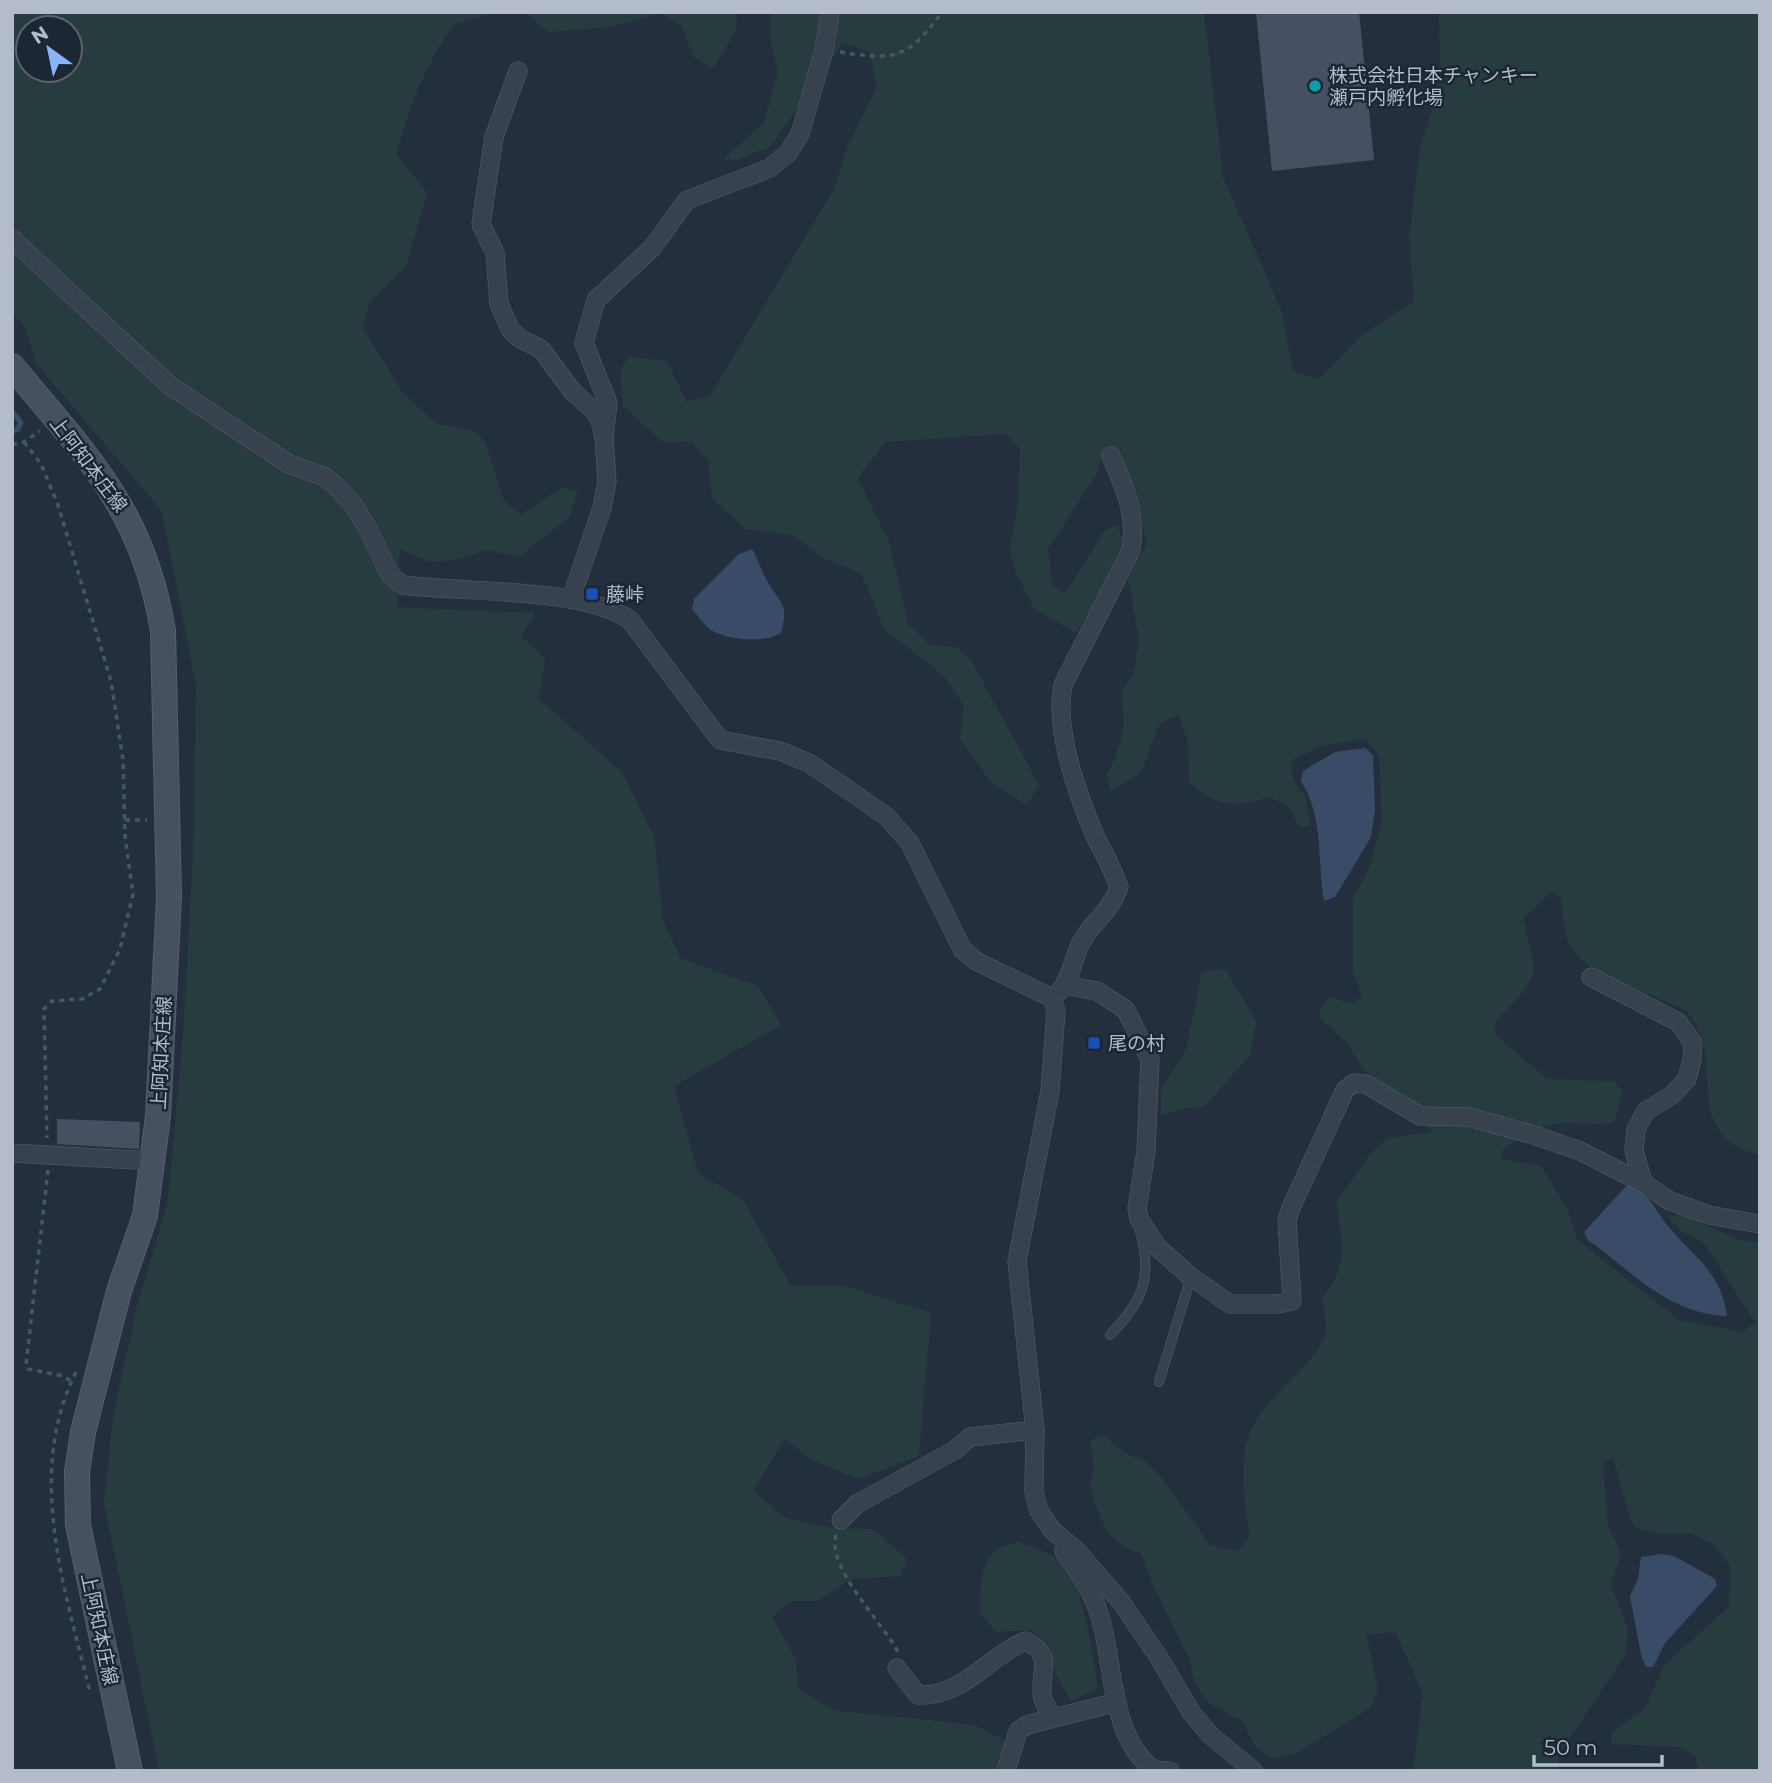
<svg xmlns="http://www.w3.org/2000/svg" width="1772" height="1783" viewBox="0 0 1772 1783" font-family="Montserrat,'Noto Sans JP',sans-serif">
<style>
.green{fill:#263c3f;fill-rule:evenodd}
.water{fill:#394c67}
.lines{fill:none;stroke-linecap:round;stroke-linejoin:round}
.stream{stroke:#394c67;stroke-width:5}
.building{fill:#455162}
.lane-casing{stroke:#565f6c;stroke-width:10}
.street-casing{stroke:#565f6c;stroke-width:19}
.secondary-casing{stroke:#565f6c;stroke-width:26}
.path{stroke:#44595c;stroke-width:3.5;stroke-dasharray:5 5;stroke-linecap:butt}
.lane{stroke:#38414e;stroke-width:9}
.street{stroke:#38414e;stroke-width:18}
.secondary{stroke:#465061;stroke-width:24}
.culture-dot{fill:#0f9aa8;stroke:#1d2633;stroke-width:2.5}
.transit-dot{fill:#1a4fb4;stroke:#1d2633;stroke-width:2.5}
.labels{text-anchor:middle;stroke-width:5;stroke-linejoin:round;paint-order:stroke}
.poi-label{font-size:19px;fill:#b4bcc9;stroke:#1d2633;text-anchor:start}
.street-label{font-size:19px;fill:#b4bcc9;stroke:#1d2633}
</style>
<rect width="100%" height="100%" fill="#242f3e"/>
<g class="green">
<path d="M12,12H737L736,31L713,68L693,57L682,26L661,13L611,27L549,32L526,13L498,12L453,25C427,64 407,108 397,155L427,193L406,266L369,304L363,328L402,392L437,424L475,431L486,443L503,499L520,515L562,487L577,492L570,516L519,557L486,550L455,560L430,562L400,549L397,607L535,613L521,636L545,658L539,699L622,772L654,837L663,920L681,959L758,986L781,1025L674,1086L698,1173L743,1200L791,1286H845L931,1313L919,1456L858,1479L810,1459L785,1438L754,1490L784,1518L833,1528L873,1529L907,1559L901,1576L852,1579L818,1601H790L772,1617L796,1660L799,1689L833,1710L974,1725L1007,1741L997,1771H159L104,1502L114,1411L137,1306L168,1201L183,1037L193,859L196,686L162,511L37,365L24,325L12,313ZM28,28H70V70H28Z"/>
<path d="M771,12H1204L1223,177L1282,312L1293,371L1318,380L1363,334L1414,301L1409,236L1420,149L1441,81L1439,12H1760V1155C1678,1135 1727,1062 1690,1015C1685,1007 1671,1004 1662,1000C1634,988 1595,977 1574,951C1564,938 1563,915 1561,899L1552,891L1524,918C1525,930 1534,961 1534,968C1531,990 1507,1008 1494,1023L1497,1036L1547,1079L1614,1081L1623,1093L1614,1122C1594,1127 1571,1120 1552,1125C1536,1129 1522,1141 1505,1146L1500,1159L1541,1166L1568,1210L1577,1240L1679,1320L1743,1332L1755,1322L1704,1243L1681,1231L1668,1217L1680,1214L1737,1239L1760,1243V1771H1698L1696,1757L1681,1747L1612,1744L1611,1734L1645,1708L1664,1665L1729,1607L1730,1566L1715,1545L1691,1533H1655L1636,1529C1623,1507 1623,1482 1612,1459L1603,1460L1608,1526L1621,1553L1611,1586L1628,1629L1625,1655L1558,1756V1771H1413L1423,1694L1395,1632L1366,1635L1378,1689L1370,1708L1295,1754L1271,1758L1253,1744L1244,1722L1209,1703L1195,1684L1190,1661L1153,1585L1141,1554L1124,1547L1106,1531L1090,1489L1094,1465L1090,1441L1101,1434L1126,1453L1145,1461L1162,1478L1210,1545L1237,1551L1250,1537C1245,1506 1239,1471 1247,1441C1259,1397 1306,1377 1324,1338C1329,1326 1325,1312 1321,1301C1349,1259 1344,1251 1336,1203L1370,1154L1388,1138L1432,1132L1420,1112L1398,1099L1363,1069L1347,1043L1318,1016L1328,996L1353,1004L1362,995L1353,972V899L1370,867L1382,819L1379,755L1366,739L1322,746L1291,761L1294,781L1306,798L1310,825L1300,827L1288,807L1271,797C1238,807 1215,808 1189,782L1188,743L1179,715L1160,723L1141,773L1111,791L1106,776C1122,743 1127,729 1121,692L1134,673L1139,638L1128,578L1147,543L1120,451L1103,453L1096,475L1048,549L1052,585L1065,594L1104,531L1118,525L1123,542L1091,611L1075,633L1033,607L1016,573L1009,549L1017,514L1020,449L1006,434L885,442L858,478L890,544L908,624L930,645L957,647L972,662L1039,785L1027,805L990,781L960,739L964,706L944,676L884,629L861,573L825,559L793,535L745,529L712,498L708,460L691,441L664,443L623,406L620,373L628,357L667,361L686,401L710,396L834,189L847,148L877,87L869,52L843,43L770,147L737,160L723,159L763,124L778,73L769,35Z"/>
<polygon points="1225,969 1256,1021 1251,1054 1204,1107 1181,1109 1161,1116 1161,1090 1186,1049 1202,972"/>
<path d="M1018,1542C1035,1548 1053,1553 1066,1567C1083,1586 1094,1661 1098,1688L1071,1701L1055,1673L1049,1644L1031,1630L996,1632L980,1613C982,1579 977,1550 1018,1542Z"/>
</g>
<g class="water">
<path d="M752,549C758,559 761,570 767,581C781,605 789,602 781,633C763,643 730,641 711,630C704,625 698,616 692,609L694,599L739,554Z"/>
<path d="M1365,748L1373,755L1375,810L1371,837L1335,897L1324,901C1317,859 1324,817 1301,781L1303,771L1335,752Z"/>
<path d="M1628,1184C1652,1195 1653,1209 1669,1227C1696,1260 1720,1270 1727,1316C1668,1314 1633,1272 1588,1240L1584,1232Z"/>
<polygon points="1662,1554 1674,1556 1715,1579 1717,1586 1665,1643 1653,1667 1646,1667 1641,1655 1630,1596 1638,1579 1641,1557"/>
</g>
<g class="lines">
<polyline class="stream" points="12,411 21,423 17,430 12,431"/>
</g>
<g class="building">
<polygon points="1256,12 1359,12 1374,160 1272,171"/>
<polygon points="57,1119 140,1122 139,1149 57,1144"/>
</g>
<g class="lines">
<g class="lane-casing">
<g id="lane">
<path d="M1110,1335C1143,1301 1153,1278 1140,1231"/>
<polyline points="1159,1382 1191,1277"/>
</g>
</g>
<g class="street-casing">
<g id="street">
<polyline points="518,71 494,137 481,224 495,253 499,304 510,329 519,338 541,349 573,392 592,409 600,420 604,437"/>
<path d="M12,239L169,385L289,464L325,477L334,484L353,504L366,525L390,575L403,585C465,593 582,587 630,620L720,740L780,751L809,763L886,816L910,843L962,949L976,961L1052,998L1056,1011L1050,1091L1017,1261L1035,1430L1034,1491L1038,1509L1052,1530L1077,1551L1121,1602L1158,1656L1191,1712L1210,1735L1254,1771"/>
<polyline points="571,599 602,508 607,482 604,437 608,403 584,343 596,300 652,248 687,200 770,168 788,153 800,134 824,50 830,12"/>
<polyline points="1591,977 1678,1022 1693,1043 1692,1060 1687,1079 1672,1095 1646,1111 1636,1129 1634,1150 1643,1183"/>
<polyline points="1065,985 1097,991 1126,1010 1150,1059 1146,1152 1137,1208 1139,1219 1158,1248 1191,1277 1230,1304 1278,1304 1292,1301 1287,1221 1290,1210 1345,1090 1354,1083 1366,1084 1420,1116 1469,1117 1534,1135 1580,1151 1643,1183 1670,1201 1709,1215 1760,1224"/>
<path d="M1060,991C1073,976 1073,953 1085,936C1097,919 1112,908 1119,887C1113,869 1104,854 1096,838C1078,796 1054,730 1063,685L1131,550C1137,515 1125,488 1111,456"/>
<polyline points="12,1153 153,1161"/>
<polyline points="841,1520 857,1504 955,1450 970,1437 1035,1430"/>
<path d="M1064,1551C1079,1572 1093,1592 1100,1617C1115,1665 1109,1737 1154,1770L1170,1771"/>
<path d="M897,1668L918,1695C964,1697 988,1656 1026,1641C1054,1655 1040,1670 1042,1693C1042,1703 1049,1710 1054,1718"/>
<polyline points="1006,1771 1018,1731 1027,1725 1117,1702"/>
</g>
</g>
<g class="secondary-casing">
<path id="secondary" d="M12,366C87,457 143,509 163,631L169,897L158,1116L145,1216L119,1291L83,1432L77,1472L78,1525L130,1771"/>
</g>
<g class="path">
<path d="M840,52C897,61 908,58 942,12"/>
<polyline points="24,442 41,464 58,505 111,681 123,760 125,836 133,894 120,949 100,989 82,999 52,1001 44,1009 47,1138"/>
<polyline points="12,445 24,442 40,431"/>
<polyline points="125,820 147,820"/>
<polyline points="48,1170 26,1365 28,1369 63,1376 71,1381"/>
<path d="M76,1372C25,1474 65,1589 90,1692"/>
<path d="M836,1535C826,1567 883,1623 898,1652"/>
</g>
<use href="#lane" class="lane"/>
<use href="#street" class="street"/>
<use href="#secondary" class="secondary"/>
</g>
<circle class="culture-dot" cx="1315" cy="86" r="7"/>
<g class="transit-dot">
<rect x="585" y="587" width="14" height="14" rx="3.5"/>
<rect x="1087" y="1036" width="14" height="14" rx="3.5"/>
</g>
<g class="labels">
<g class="poi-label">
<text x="1329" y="82">株式会社日本チャンキー<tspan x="1329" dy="22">瀬戸内孵化場</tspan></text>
<text x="606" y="601">藤峠</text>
<text x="1108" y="1050">尾の村</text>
</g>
<g class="street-label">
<text transform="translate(89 464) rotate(53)" y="7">上阿知本庄線</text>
<text transform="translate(161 1053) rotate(-87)" y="7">上阿知本庄線</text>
<text transform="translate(100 1629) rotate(78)" y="7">上阿知本庄線</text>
</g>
</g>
<rect width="1772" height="1783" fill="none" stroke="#b4bcc9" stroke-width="28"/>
<g transform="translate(49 49) rotate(327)"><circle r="33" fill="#1d2633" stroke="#59626f" stroke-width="2"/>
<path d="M0-5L12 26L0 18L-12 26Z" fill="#8ab4f8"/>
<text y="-10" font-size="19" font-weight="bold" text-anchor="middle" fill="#b4bcc9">N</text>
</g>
<path d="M1534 1755v10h128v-10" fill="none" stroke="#b4bcc9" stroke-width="3.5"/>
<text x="1544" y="1755" font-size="21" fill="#b4bcc9" stroke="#1d2633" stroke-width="5" paint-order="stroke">50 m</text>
</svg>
